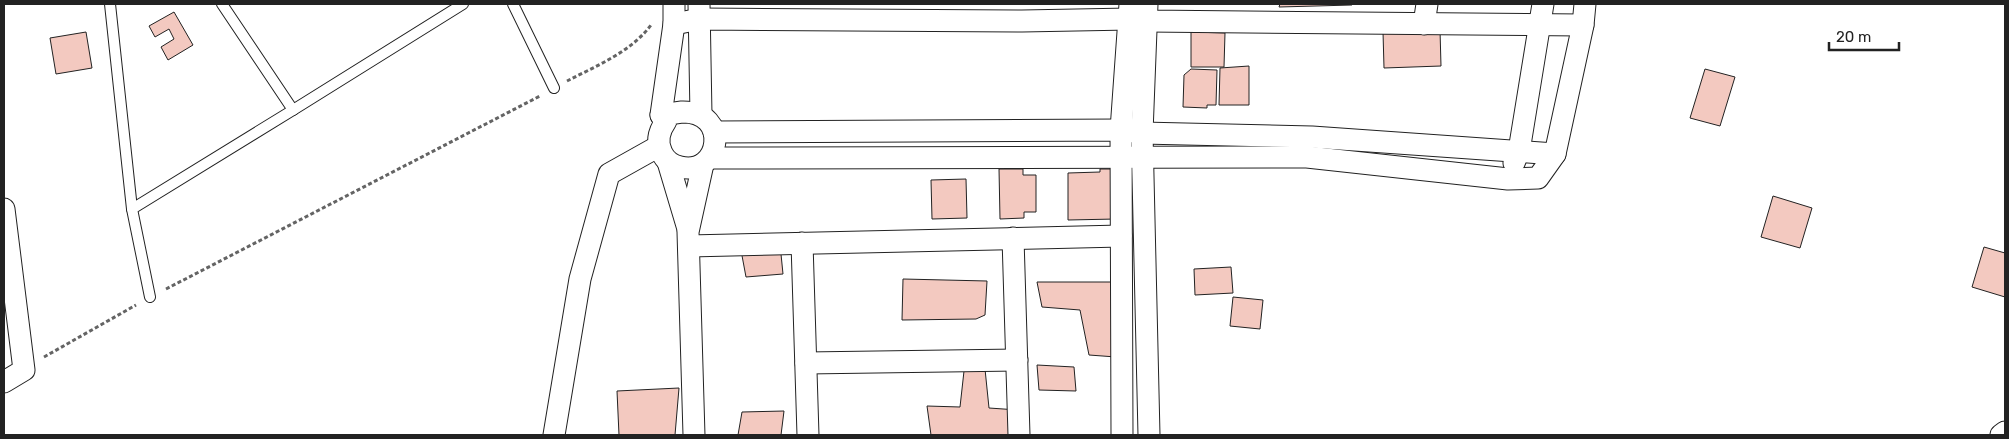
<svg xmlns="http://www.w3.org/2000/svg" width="2009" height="439" viewBox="0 0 2009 439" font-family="Rubik,sans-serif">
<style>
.building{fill:#f3c9c0;stroke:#222}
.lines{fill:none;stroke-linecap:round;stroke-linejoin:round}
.service-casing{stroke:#222;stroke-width:12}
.minor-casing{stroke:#222;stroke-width:23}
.path{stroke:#646464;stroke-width:3;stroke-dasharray:4 2.5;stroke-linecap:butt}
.service{stroke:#fff;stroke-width:10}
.minor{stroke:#fff;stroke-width:21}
</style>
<rect width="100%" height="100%" fill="#fff"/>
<g class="building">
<polygon points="1280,4 1352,4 1352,5 1279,7"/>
<polygon points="174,12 193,45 168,60 161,47 174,39 169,29 155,37 149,26"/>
<polygon points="1440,30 1441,66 1384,68 1383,32"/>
<polygon points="86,32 92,68 56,74 50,38"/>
<polygon points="1191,32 1225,33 1224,67 1191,67"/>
<polygon points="1249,66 1249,105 1219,105 1220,68"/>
<polygon points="1191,69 1217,70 1216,105 1207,105 1207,108 1183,107 1184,75"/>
<polygon points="1705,69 1735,77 1720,126 1690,118"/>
<polygon points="999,169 1023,169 1023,175 1036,175 1036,212 1024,212 1024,218 1000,219"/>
<polygon points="1100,169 1116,169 1116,219 1068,220 1068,173 1100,172"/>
<polygon points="966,179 967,218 932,219 931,180"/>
<polygon points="1773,196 1812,208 1800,248 1761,237"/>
<polygon points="780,244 783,274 746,277 740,245"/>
<polygon points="1984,247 2005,253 2005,297 1972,287"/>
<polygon points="1231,267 1233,293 1195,295 1194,269"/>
<polygon points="903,279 987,281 985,315 976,319 902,320"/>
<polygon points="1037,282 1116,282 1116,357 1089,355 1080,310 1042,307"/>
<polygon points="1233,297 1263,300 1260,329 1230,326"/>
<polygon points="1037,365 1074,367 1076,391 1039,390"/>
<polygon points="985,369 989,408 1018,410 1019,435 931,435 927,406 960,407 964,371"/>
<polygon points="679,388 675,435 619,435 617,391"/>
<polygon points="784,411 781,435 738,435 742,412"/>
</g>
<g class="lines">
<g class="service-casing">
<g id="service">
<polyline points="110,4 132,209"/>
<polyline points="222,4 293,110 463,4"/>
<polyline points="513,4 554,88"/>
<polyline points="150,297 132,209 293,110"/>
</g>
</g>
<g class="minor-casing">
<g id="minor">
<polyline points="699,4 701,115"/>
<polyline points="1147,4 1142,133 1149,435"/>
<polyline points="674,24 700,19 1022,21 1130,19 1147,21 1583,25"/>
<polyline points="1424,24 1427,4"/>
<path d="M682,112C731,111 721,177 680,167C672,165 665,160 662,153C656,142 659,131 666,121L661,115Z"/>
<polyline points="661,115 674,24 674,4"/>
<polyline points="714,132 1121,130 1142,133 1312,137 1555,154"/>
<polyline points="710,158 1307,157 1508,179 1538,178 1555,154 1583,25 1585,4"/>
<polyline points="668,162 688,229"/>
<polyline points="1514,163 1519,151 1543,4"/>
<polyline points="4,209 24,370 4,382"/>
<polyline points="1013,238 1019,435"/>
<polyline points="802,243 808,435"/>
<polyline points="689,246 1121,236"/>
<polyline points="806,363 1017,360"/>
<polyline points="554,435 580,279 609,174 659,146"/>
<polyline points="694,435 688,232 703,164"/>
<polyline points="1122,435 1121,130 1130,4"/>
<polyline points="2001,435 2005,432"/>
</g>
</g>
<g class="path">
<path d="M567,81C596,66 631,52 651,25"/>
<polyline points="166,289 540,96"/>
<polyline points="44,357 136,305"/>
</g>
<use href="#service" class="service"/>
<use href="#minor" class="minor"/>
</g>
<rect width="2009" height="439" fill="none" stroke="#222222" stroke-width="10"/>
<path d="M1829 42v8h70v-8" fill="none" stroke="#222222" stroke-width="2.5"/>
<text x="1836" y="42" font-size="15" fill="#222222" stroke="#ffffff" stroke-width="4" paint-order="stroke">20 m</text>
</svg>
